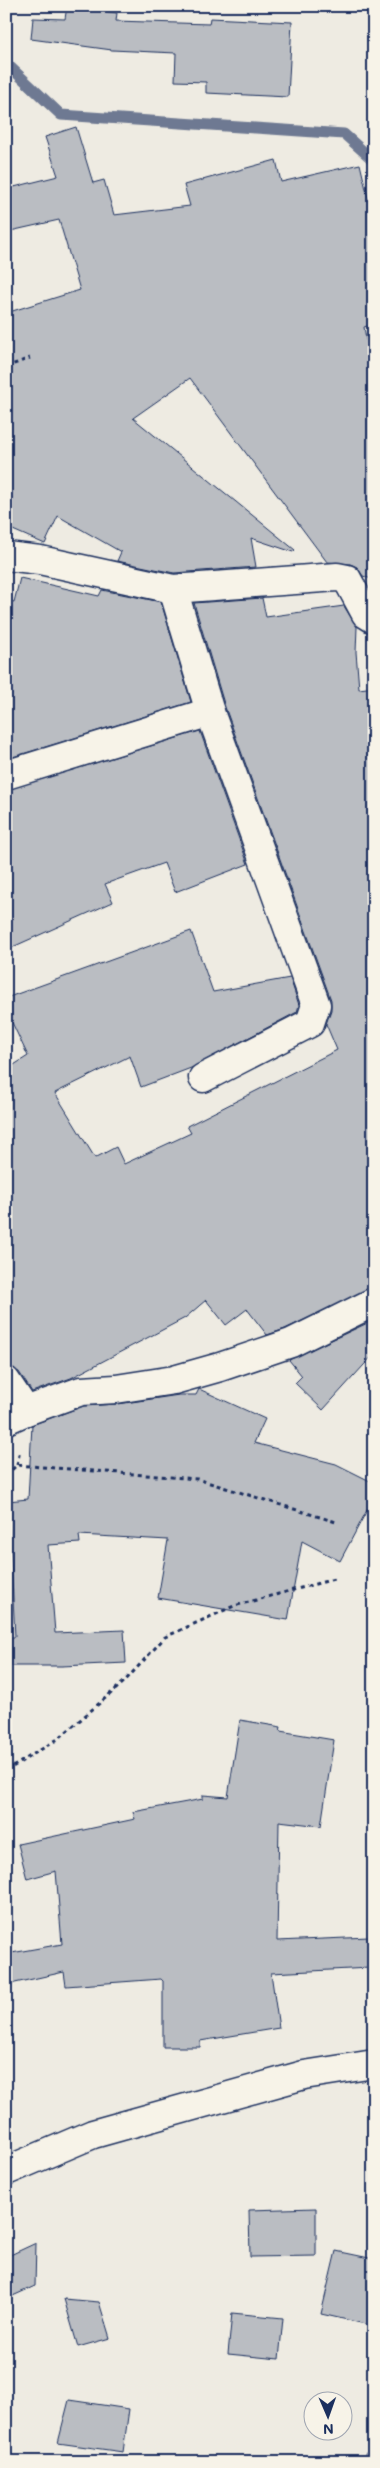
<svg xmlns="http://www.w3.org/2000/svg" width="380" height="2468" viewBox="0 0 380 2468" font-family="Mali,sans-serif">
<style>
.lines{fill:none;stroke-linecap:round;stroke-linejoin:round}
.stream{stroke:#6e7992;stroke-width:11}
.building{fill:#babdc2;stroke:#1b2f5e}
.street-casing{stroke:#1b2f5e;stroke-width:31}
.secondary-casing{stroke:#1b2f5e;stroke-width:31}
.path{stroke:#1b2f5e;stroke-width:3;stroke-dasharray:4 4;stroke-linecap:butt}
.street{stroke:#f7f3e8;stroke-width:28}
.secondary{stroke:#f7f3e8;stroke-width:28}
</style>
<rect width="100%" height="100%" fill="#eeebe2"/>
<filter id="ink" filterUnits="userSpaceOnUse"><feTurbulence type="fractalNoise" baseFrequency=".02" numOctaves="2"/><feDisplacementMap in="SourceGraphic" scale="10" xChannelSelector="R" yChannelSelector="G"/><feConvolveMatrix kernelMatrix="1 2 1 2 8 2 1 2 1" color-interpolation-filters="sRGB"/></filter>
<g filter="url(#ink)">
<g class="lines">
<polyline class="stream" points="6,63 61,115 344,134 374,161"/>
</g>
<g class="building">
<polygon points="67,6 117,13 116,21 209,24 210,18 292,22 288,97 206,93 206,82 175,81 176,53 112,50 31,39 33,18 65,19"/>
<polygon points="76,127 93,183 104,180 114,215 190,206 184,185 276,160 281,182 360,164 374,223 374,324 364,327 374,385 374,580 363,576 357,567 350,564 327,562 190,378 133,418 295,550 293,552 251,538 256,567 174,573 117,561 121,552 58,516 45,544 6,527 6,313 80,290 59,220 6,232 6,189 58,176 45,137"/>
<polygon points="20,578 99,596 102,590 161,602 191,702 6,759 6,600 14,602"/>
<polygon points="262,598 266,617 344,606 357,627 356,652 359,689 374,687 374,1287 285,1329 267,1335 247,1309 226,1325 206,1300 185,1318 71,1378 32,1392 19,1372 6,1366 6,1070 28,1056 6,1010 6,998 191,931 213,992 290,978 299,1005 297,1012 191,1068 141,1087 130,1056 55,1093 95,1158 116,1147 124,1164 191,1133 187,1126 337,1050 326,1024 331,1010 331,1000 225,707 194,603"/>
<polygon points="200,731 248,864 175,892 164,863 105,884 113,902 6,950 6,790"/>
<polygon points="374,1320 374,1354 323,1410 295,1383 302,1376 289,1360"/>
<polygon points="199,1389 265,1419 254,1443 336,1464 374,1483 374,1497 340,1561 302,1541 288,1620 158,1598 168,1540 79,1535 80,1543 48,1545 55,1633 124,1630 126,1663 62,1666 11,1666 11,1637 15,1637 8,1501 28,1499 32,1425 84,1406 118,1404 179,1395 196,1395"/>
<polygon points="240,1720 281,1727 280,1731 334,1740 321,1826 279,1821 277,1941 369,1937 370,1968 271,1973 279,2028 200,2041 200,2047 163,2047 163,1981 161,1979 66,1986 64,1972 6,1985 6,1954 62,1944 56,1871 27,1879 18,1844 135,1819 133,1812 203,1799 203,1795 228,1797"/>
<polygon points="316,2208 316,2256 250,2257 249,2210"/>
<polygon points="36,2243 35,2286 6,2299 6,2257"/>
<polygon points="336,2251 374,2259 374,2326 321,2314"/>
<polygon points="64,2299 99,2302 110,2338 78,2347"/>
<polygon points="232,2313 283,2318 279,2359 228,2354"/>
<polygon points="69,2400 129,2409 123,2452 58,2443"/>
</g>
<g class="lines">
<g class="street-casing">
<g id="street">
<polyline points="6,556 40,560 173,589 210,712 316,1005 310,1023 203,1078"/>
<polyline points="173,589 337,577 347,579 366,614 374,619"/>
<polyline points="6,775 210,712"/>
<polyline points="6,1381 26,1411 6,1420"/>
<polyline points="26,1411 81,1391 116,1389 174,1380 220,1367 291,1343 374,1302"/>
</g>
</g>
<g class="secondary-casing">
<polyline id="secondary" points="6,2171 93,2134 304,2075 374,2064"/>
</g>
<g class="path">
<polyline points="6,367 30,358"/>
<polyline points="17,1465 20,1450"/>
<polyline points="6,1475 17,1465 197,1479 336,1522"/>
<polyline points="6,1771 58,1739 124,1682 165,1637 234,1606 334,1579"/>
<polyline points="360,2462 374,2445"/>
</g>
<use href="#street" class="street"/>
<use href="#secondary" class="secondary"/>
</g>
</g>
<rect width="380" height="2468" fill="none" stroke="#f7f3e8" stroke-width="25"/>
<rect x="12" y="12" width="355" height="2443" fill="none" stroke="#1b2f5e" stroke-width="2" filter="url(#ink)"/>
<g transform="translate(328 2416) rotate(178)"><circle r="24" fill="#f7f3e8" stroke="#9fa5b1"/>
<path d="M0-4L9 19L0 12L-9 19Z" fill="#1b2f5e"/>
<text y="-8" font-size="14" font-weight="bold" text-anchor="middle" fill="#1b2f5e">N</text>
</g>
</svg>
